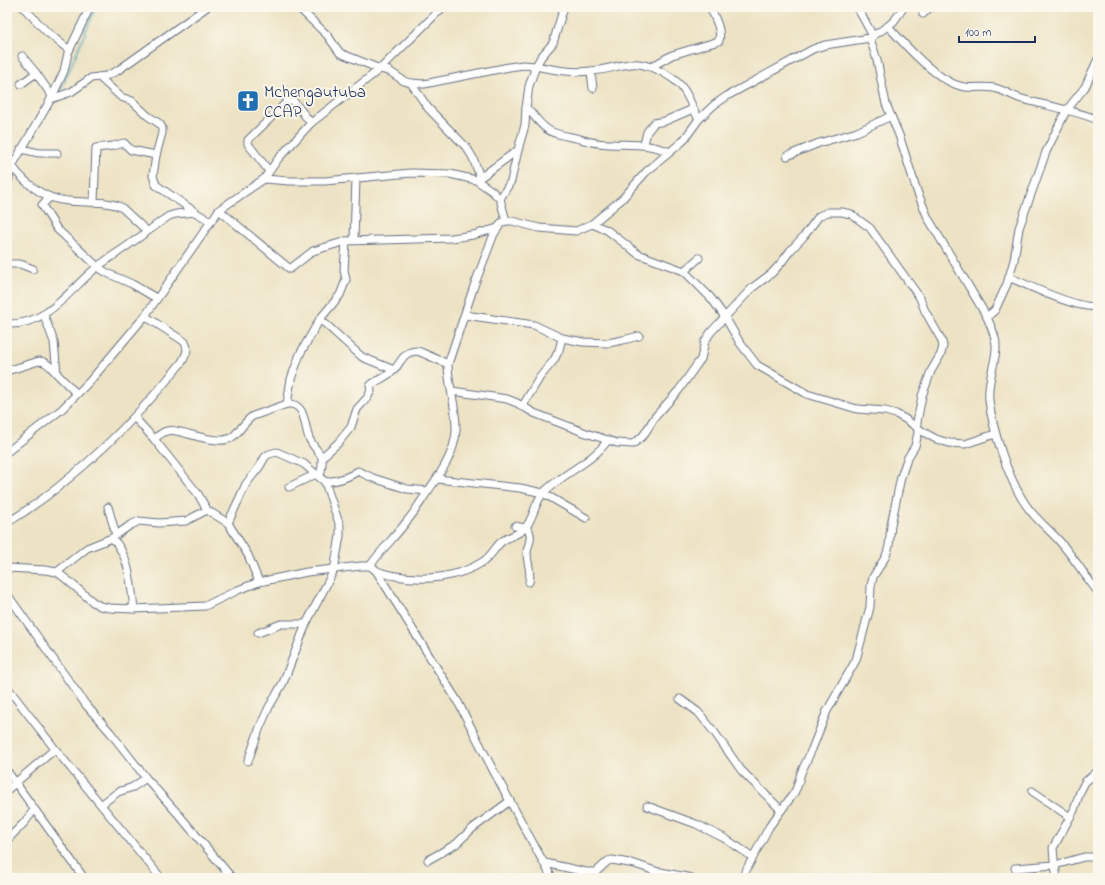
<svg xmlns="http://www.w3.org/2000/svg" width="1105" height="885" viewBox="0 0 1105 885" font-family="'Indie Flower',sans-serif">
<style>
.lines{fill:none;stroke-linecap:round;stroke-linejoin:round}
.stream{stroke:#46aac5;stroke-width:1.5}
.minor-casing{stroke:#646e82;stroke-width:9}
.minor{stroke:#fff;stroke-width:7}
.labels{text-anchor:middle;stroke-width:4;stroke-linejoin:round;paint-order:stroke}
.poi-label{font-size:17px;fill:#1b2f5e;stroke:#fbf7ec;text-anchor:start}
</style>
<rect width="100%" height="100%" fill="#fbf7ec"/>
<filter id="ink" filterUnits="userSpaceOnUse"><feTurbulence type="fractalNoise" baseFrequency=".025" numOctaves="2"/><feDisplacementMap in="SourceGraphic" scale="8" xChannelSelector="R" yChannelSelector="G"/><feConvolveMatrix kernelMatrix="1 2 1 2 8 2 1 2 1" color-interpolation-filters="sRGB"/></filter>
<filter id="wash" filterUnits="userSpaceOnUse"><feTurbulence type="fractalNoise" baseFrequency=".012" numOctaves="4" result="noise"/><feDisplacementMap in="SourceGraphic" scale="16" xChannelSelector="R" yChannelSelector="G"/><feGaussianBlur stdDeviation="0.9" result="paint"/><feColorMatrix in="noise" values="0 0 0 0 0 0 0 0 0 0 0 0 0 0 0 0 0 1.4 0 .05"/><feComposite in="paint" operator="in"/></filter>
<g filter="url(#wash)">
<rect width="100%" height="100%" fill="#ede3c4"/>
<g class="lines">
<polyline class="stream" points="60,92 96,7"/>
</g>
</g>
<g filter="url(#ink)">
<g class="lines">
<g class="minor-casing">
<g id="minor">
<polyline points="23,7 47,32 69,50"/>
<polyline points="298,7 327,35 340,53 380,69 389,71 404,81 411,83 424,84 509,67 523,65 536,66 541,57 553,43 564,7"/>
<polyline points="857,7 873,36"/>
<polyline points="923,14 930,7"/>
<path d="M888,26C905,45 935,79 960,86C971,89 983,86 994,88C1004,90 1012,96 1022,99C1047,106 1074,110 1098,120"/>
<path d="M870,38L877,60L886,104L899,135L917,191L928,218L987,317C991,327 997,338 996,349C995,366 987,381 989,400C992,429 1009,481 1026,505C1036,520 1050,530 1061,543C1074,558 1085,576 1098,592"/>
<polyline points="22,56 36,73"/>
<path d="M651,67L672,55L719,41C722,30 714,16 710,7"/>
<polyline points="591,72 593,88"/>
<polyline points="99,77 121,97 132,101 148,116 160,124 162,128 162,133 156,155 153,176 156,185 195,212"/>
<polyline points="411,83 428,108 467,148 473,158 480,177"/>
<polyline points="21,84 36,73 52,96"/>
<polyline points="51,99 71,92 91,78 106,76 117,71 207,7"/>
<polyline points="644,144 647,132 654,123 665,121 693,109"/>
<polyline points="21,149 39,153 57,153"/>
<path d="M670,152C649,143 632,145 610,144C599,144 590,142 580,139C570,136 560,136 550,131C540,126 535,115 526,108L529,86L536,66C555,70 572,73 591,71C622,69 630,55 662,72C667,75 673,78 677,82C688,91 691,107 699,119"/>
<polyline points="787,156 819,143 857,132 891,116"/>
<path d="M7,158C19,179 43,200 68,201C85,203 105,200 121,207L147,231"/>
<polyline points="269,171 248,144 248,140 291,98 311,123"/>
<polyline points="264,179 290,181 325,181 411,173 450,174 476,180 492,191 500,199 506,221"/>
<polyline points="477,180 518,150 525,125 526,108"/>
<polyline points="7,186 12,166 51,99 64,71 68,53 90,7"/>
<polyline points="50,197 42,205 57,229 98,267 107,273 132,284 156,298"/>
<polyline points="500,199 511,181 518,150"/>
<polyline points="94,202 96,148 113,146 124,143 131,150 156,155"/>
<polyline points="219,210 290,269 313,251 346,241 452,238 473,235 498,228"/>
<polyline points="592,224 607,230 638,254 684,271 711,298 725,317 740,343 757,365 807,394 857,409 885,411 896,414 905,419 925,433 936,439 949,443 965,444 995,434"/>
<polyline points="354,240 356,178"/>
<polyline points="7,264 20,264 33,269"/>
<polyline points="684,271 699,258"/>
<path d="M1009,277C1027,285 1081,311 1098,306"/>
<polyline points="44,315 54,342 57,374 77,394"/>
<polyline points="465,315 534,325 562,338 583,342 608,343 623,340 639,336"/>
<polyline points="987,317 995,310 1007,284 1014,260 1019,228 1046,152 1066,111 1085,87 1098,59"/>
<polyline points="320,319 362,357 394,370"/>
<path d="M7,324C47,326 69,290 97,267C109,258 122,250 134,241C146,233 157,224 169,216L176,214L195,212L210,221"/>
<path d="M7,371L39,361C47,361 51,368 57,374"/>
<polyline points="452,391 507,399 517,403 534,413 586,433 617,443 633,444 643,436 655,417 679,390 698,363 701,359 705,341 711,332 752,288 772,273 781,263 790,251 804,236 819,216 828,212 842,212 851,214 870,228 920,298 925,311 941,339 943,346 941,354 931,371 922,396 917,422 918,433 915,446 907,459 901,477 891,525 889,546 886,556 873,577 871,586 870,607 856,660 827,711 812,749 801,773 797,787 794,793 769,827 742,878"/>
<path d="M287,404C306,402 304,426 309,438C312,445 318,451 322,457"/>
<polyline points="522,407 540,377 554,360 559,350 562,338"/>
<polyline points="134,417 154,439 198,494 207,510 228,523 248,555 259,582"/>
<path d="M154,439C158,436 162,432 167,431C173,429 179,432 185,433C196,436 218,443 228,439C237,437 244,421 253,416L287,404L291,379L300,354L320,319L340,295L346,280L344,270L346,241"/>
<polyline points="7,452 62,409 90,381 145,316 219,210 264,179 278,159 311,123 380,69 443,7"/>
<path d="M320,477L322,465V457L338,443L351,427L357,409L367,398L371,391L370,386L372,384C378,380 388,376 394,370C402,361 403,351 418,351L448,364"/>
<polyline points="437,479 520,488 543,493 586,518"/>
<path d="M325,482C337,481 348,478 358,471L373,478L407,489L428,491"/>
<polyline points="289,487 316,474"/>
<polyline points="108,507 116,535"/>
<path d="M7,523C75,481 132,424 182,362C186,354 189,350 185,342L145,316"/>
<polyline points="228,523 246,484 260,466 265,457 269,454 277,452 304,464 325,482 340,526 340,536 334,570 306,624 283,683 269,707 260,727 248,761"/>
<path d="M515,526C519,527 527,527 529,531C533,539 527,546 527,553C527,564 532,571 529,582"/>
<path d="M112,538C130,556 131,585 134,609"/>
<path d="M370,566C381,550 395,537 407,521C415,512 421,501 428,491C440,474 455,453 456,431C457,408 448,386 448,364L474,286L494,234L501,223L506,221H512L539,228L564,230L576,231L592,224L622,199L646,172L683,141L699,119L714,105L727,96L813,49L825,45L870,38L888,26L894,21L904,7"/>
<path d="M7,568L45,570L57,572L66,579L93,602L100,606L110,608L134,609L205,606L238,590L259,582L307,572L361,566C364,566 368,566 370,566C372,567 374,569 375,570C381,573 389,575 396,576C425,581 459,578 484,561C491,556 494,549 500,543C507,536 520,535 526,527C534,517 535,501 544,492C563,473 592,463 608,440"/>
<polyline points="375,569 458,702 493,770 552,878"/>
<polyline points="57,572 87,548 112,538 129,526 139,521 159,523 186,521 207,510"/>
<polyline points="7,594 86,705 110,732 146,778 179,815 232,878"/>
<polyline points="258,633 281,624 306,624"/>
<polyline points="7,687 55,749 161,878"/>
<polyline points="680,699 698,712 715,733 741,770 781,810"/>
<polyline points="7,771 84,878"/>
<polyline points="7,790 55,749"/>
<polyline points="1032,791 1070,817"/>
<polyline points="102,804 118,792 133,787 146,778"/>
<polyline points="647,806 696,824 724,838 753,857"/>
<polyline points="7,840 24,823 34,810"/>
<polyline points="428,860 456,844 473,828 510,801"/>
<polyline points="545,863 586,872 596,872 608,861 612,860 635,864 655,871 692,878"/>
<polyline points="1015,868 1055,865 1084,857 1098,857"/>
<polyline points="1057,878 1054,860 1053,848 1074,810 1080,792 1085,782 1098,771"/>
</g>
</g>
<use href="#minor" class="minor"/>
</g>
</g>
<defs>
<g id="church-square" transform="scale(1.15)"><rect x="-9" y="-9" width="18" height="18" rx="4" fill="#1f6fb2" stroke="#fbf7ec"/><path d="M-1.2-6h2.4v3.5h3.3v2.4h-3.3V6h-2.4V-.1h-3.3v-2.4h3.3Z" fill="#fff"/></g>
</defs>
<g fill-rule="evenodd">
<use href="#church-square" x="248" y="101"/>
</g>
<g class="labels">
<g class="poi-label">
<text x="264" y="97">Mchengautuba<tspan x="264" dy="20">CCAP</tspan></text>
</g>
</g>
<rect width="1105" height="885" fill="none" stroke="#fbf7ec" stroke-width="24"/>
<path d="M959 36v6h76v-6" fill="none" stroke="#1b2f5e" stroke-width="2"/>
<text x="965" y="36" font-size="12" fill="#1b2f5e" stroke="#fbf7ec" stroke-width="3" paint-order="stroke">100 m</text>
</svg>
